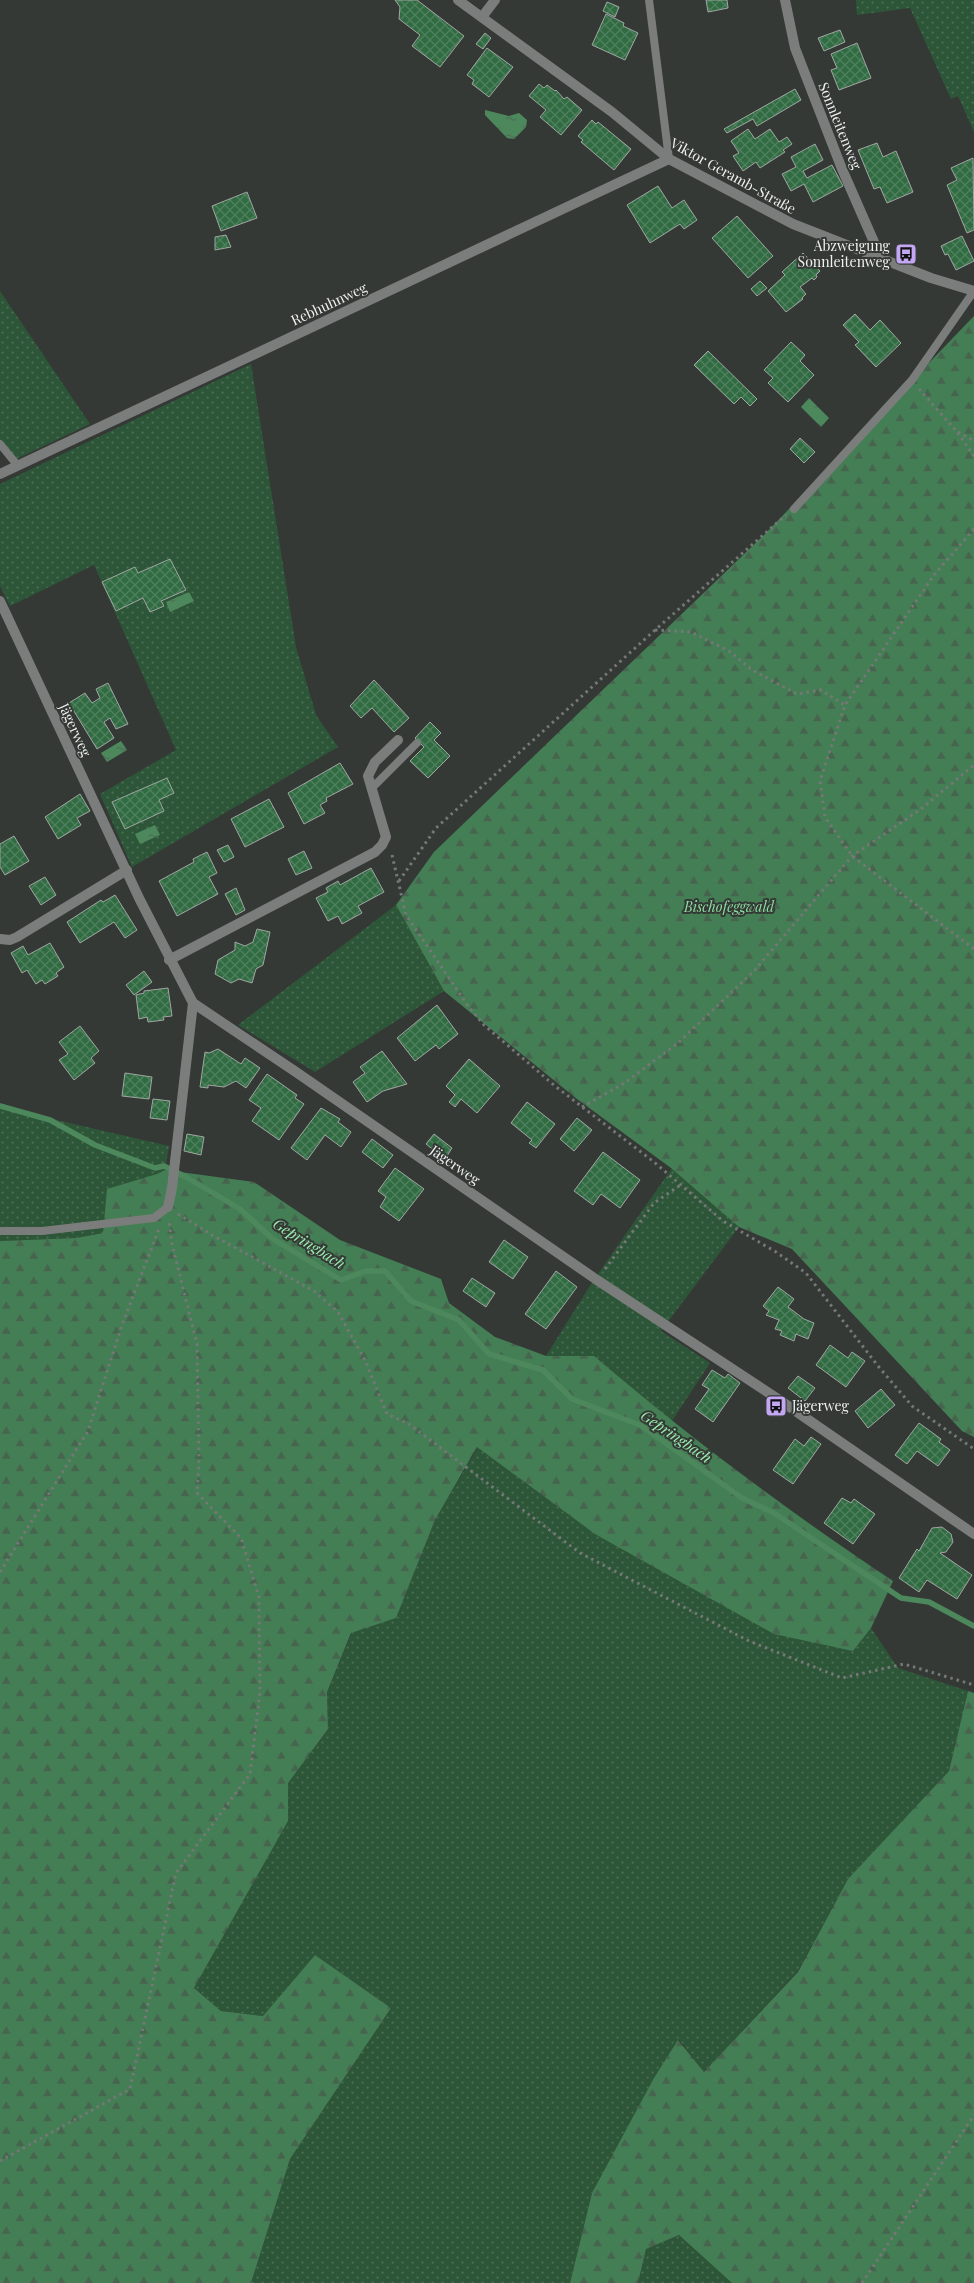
<svg xmlns="http://www.w3.org/2000/svg" width="974" height="2283" viewBox="0 0 974 2283" font-family="'Playfair Display',serif">
<style>
.grass{fill:url(#grass-dots)}
.forest{fill:url(#forest-firs)}
.water{fill:url(#water-ripples)}
.lines{fill:none;stroke-linecap:round;stroke-linejoin:round}
.stream{stroke:#4d885d;stroke-width:5.5}
.building{fill:url(#building-cross-hatch);stroke:#a1a6a2}
.path{stroke:#757876;stroke-width:3;stroke-dasharray:2.5 4;stroke-linecap:butt}
.service{stroke:#7b7d7c;stroke-width:8}
.minor{stroke:#7b7d7c;stroke-width:10}
.labels{text-anchor:middle;stroke-width:4;stroke-linejoin:round;paint-order:stroke}
.street-label{font-size:14px;fill:#eff2f0;stroke:#353936}
.poi-label{font-size:14px;fill:#eff2f0;stroke:#353936;text-anchor:end}
.park-label{font-size:14px;font-style:italic;fill:#8bdfa0;stroke:#353936}
.water-label{font-size:15px;font-style:italic;fill:#99edae;stroke:#353936}
</style>
<defs>
<pattern id="grass-dots" width="8" height="8" patternUnits="userSpaceOnUse" patternTransform="scale(1.25)"><rect width="8" height="8" fill="#2c5637"/><path d="M2 2h.1M6 6h.1" fill="none" stroke="#4b6f54" stroke-width="1.8" stroke-linecap="round"/></pattern>
<pattern id="forest-firs" width="22" height="20" patternUnits="userSpaceOnUse" patternTransform="scale(1.25)"><rect width="22" height="20" fill="#447e54"/><path d="M5 1l3.5 6h-7zM16 11l3.5 6h-7z" fill="#46644e"/></pattern>
<pattern id="water-ripples" width="26" height="14" patternUnits="userSpaceOnUse" patternTransform="scale(1.25)"><rect width="26" height="14" fill="#4d885d"/><path d="M2 4q2-2 4 0t4 0M15 11q2-2 4 0t4 0" fill="none" stroke="#4b6c54"/></pattern>
<pattern id="building-cross-hatch" width="8" height="8" patternUnits="userSpaceOnUse" patternTransform="scale(1.25)"><rect width="8" height="8" fill="#316b42"/><path d="M0 0l8 8M0 8l8-8" fill="none" stroke="#4f815e"/></pattern>
</defs>
<rect width="100%" height="100%" fill="#353936"/>
<g class="grass">
<polygon points="856,0 974,0 974,132 958,96 951,99 910,8 857,15"/>
<polygon points="0,291 90,424 14,460 0,444"/>
<polygon points="251,364 296,647 316,715 338,747 132,867 100,794 176,750 94,565 10,606 0,586 0,484"/>
<polygon points="396,905 444,991 315,1072 238,1025"/>
<polygon points="0,1107 169,1146 165,1170 157,1174 103,1233 76,1238 0,1241"/>
<polygon points="672,1168 739,1227 661,1331 710,1363 672,1421 661,1413 546,1356 591,1284"/>
<polygon points="478,1447 595,1534 853,1651 871,1628 898,1668 968,1691 949,1771 848,1879 798,1971 704,2072 679,2040 592,2193 570,2283 251,2283 290,2159 391,2008 315,1955 263,2016 221,2011 194,1988 288,1821 287,1783 328,1729 327,1692 352,1632 396,1618 435,1520"/>
<polygon points="679,2235 732,2283 638,2283 646,2249"/>
</g>
<g class="forest">
<polygon points="974,316 974,1437 962,1431 792,1249 739,1227 671,1168 577,1099 444,991 396,905 434,852 765,534"/>
<path d="M165,1170L254,1182L340,1240L441,1279L449,1303L495,1337L546,1356H594C689,1437 789,1512 893,1581L871,1628L853,1651L774,1634L595,1534L477,1447L435,1520L396,1618L351,1633L327,1692L328,1729L288,1783V1821L194,1988L221,2011L263,2016L315,1955L391,2008L290,2159L251,2283H0V1241L76,1238L103,1233L107,1189L157,1174Z"/>
<polygon points="968,1691 974,1693 974,2283 732,2283 679,2235 646,2249 638,2283 570,2283 592,2193 654,2078 678,2040 704,2072 798,1972 848,1879 949,1771"/>
</g>
<g class="water">
<polygon points="485,110 509,116 519,113 527,120 526,127 514,139 507,138 485,115"/>
<polygon points="809,398 829,418 821,427 801,407"/>
<polygon points="189,592 194,601 170,612 166,602"/>
<polygon points="121,741 127,750 107,762 101,753"/>
<polygon points="155,825 160,835 140,844 135,834"/>
</g>
<g class="lines">
<polyline class="stream" points="0,1106 50,1120 95,1145 155,1168 164,1166 186,1177 240,1209 273,1239 341,1280 366,1271 385,1271 411,1301 459,1320 489,1354 543,1370 572,1399 642,1426 742,1498 774,1513 901,1598 929,1602 974,1626"/>
</g>
<g class="building">
<polygon points="395,0 417,0 464,36 440,67 412,46 420,35 399,19 400,7"/>
<polygon points="706,0 727,0 728,8 708,12"/>
<polygon points="607,2 619,7 615,17 603,11"/>
<polygon points="606,14 624,23 623,26 638,33 625,60 592,45"/>
<polygon points="840,30 845,42 824,51 818,38"/>
<polygon points="485,33 491,38 483,49 476,44"/>
<polygon points="857,43 871,78 839,90 831,70 837,68 831,54"/>
<polygon points="487,48 513,67 489,97 472,84 474,80 467,75"/>
<polygon points="539,84 544,88 547,85 555,91 556,90 564,99 567,97 582,110 561,135 540,117 546,110 529,96"/>
<polygon points="795,89 801,100 757,126 753,119 727,133 724,129"/>
<polygon points="592,120 596,124 598,122 631,149 614,170 581,142 583,140 578,136"/>
<polygon points="748,129 755,139 770,129 779,142 787,137 792,144 783,150 785,152 760,168 756,162 743,171 733,156 739,153 731,141"/>
<polygon points="877,143 883,157 896,151 913,192 887,203 880,187 874,189 858,150"/>
<polygon points="815,144 823,160 803,171 807,178 832,165 843,186 813,202 804,184 791,191 782,174 796,167 791,157"/>
<polygon points="973,158 974,230 967,233 947,185 957,180 951,168"/>
<polygon points="658,186 672,208 684,200 697,220 684,229 680,224 650,243 627,205"/>
<polygon points="247,192 257,218 221,231 212,206"/>
<polygon points="737,216 773,256 748,278 712,238"/>
<polygon points="226,235 231,247 215,250 215,237"/>
<polygon points="962,236 974,261 956,270 948,254 945,255 941,246"/>
<polygon points="803,253 820,271 816,275 817,277 814,280 812,278 800,287 806,294 802,298 803,299 786,312 768,291 785,275 782,272"/>
<polygon points="760,281 767,288 757,296 751,289"/>
<polygon points="855,314 870,330 880,320 901,343 876,367 855,345 859,342 843,325"/>
<polygon points="791,342 805,355 800,361 814,375 788,402 768,383 773,378 764,370"/>
<polygon points="708,351 757,399 750,406 741,397 734,404 694,365"/>
<polygon points="800,438 815,452 804,463 790,449"/>
<polygon points="170,559 186,590 161,601 164,606 150,612 143,598 116,611 102,582 135,567 138,573"/>
<polygon points="374,680 409,718 394,732 372,708 361,718 350,706"/>
<polygon points="108,683 128,724 116,729 110,718 104,722 114,738 97,749 69,703 85,693 92,703 100,698 96,689"/>
<polygon points="430,722 441,733 434,740 450,756 428,778 410,761 424,747 415,738"/>
<polygon points="340,763 353,784 326,798 327,801 320,805 325,813 304,824 288,793"/>
<polygon points="167,778 174,793 159,800 164,811 125,829 112,802"/>
<polygon points="80,794 90,811 77,818 81,825 58,839 45,817"/>
<polygon points="269,799 284,827 245,847 231,819"/>
<polygon points="14,836 29,861 5,875 0,867 0,844"/>
<polygon points="228,845 234,857 224,862 217,850"/>
<polygon points="304,851 312,868 296,875 288,859"/>
<polygon points="207,852 217,873 209,877 218,894 177,916 159,881 194,862 193,859"/>
<polygon points="371,868 384,892 358,906 362,913 342,924 338,916 328,921 316,898 328,892 326,888 338,881 340,885"/>
<polygon points="45,877 56,895 41,905 29,886"/>
<polygon points="236,888 245,910 236,915 225,894"/>
<polygon points="115,895 137,930 125,938 114,922 80,943 67,922 101,900 103,902"/>
<polygon points="257,929 270,932 263,965 256,969 252,983 239,979 231,983 215,974 218,960 235,950 235,942 245,946 253,942"/>
<polygon points="50,943 64,967 56,973 58,976 45,984 42,980 36,984 27,970 22,973 11,953 23,946 28,955"/>
<polygon points="144,971 152,982 134,995 126,985"/>
<polygon points="168,988 172,1016 163,1017 164,1020 148,1022 147,1017 139,1019 136,995 144,993 144,991"/>
<polygon points="437,1005 458,1034 439,1049 436,1045 415,1061 397,1038"/>
<polygon points="80,1026 99,1051 91,1058 95,1063 74,1080 59,1060 68,1054 59,1042"/>
<polygon points="218,1049 241,1064 245,1058 260,1068 246,1088 236,1081 224,1087 208,1085 208,1088 200,1087 205,1052 209,1053"/>
<polygon points="382,1051 407,1084 383,1091 367,1102 353,1082 365,1073 360,1067"/>
<polygon points="469,1059 500,1086 477,1113 461,1099 455,1107 449,1102 455,1095 446,1086"/>
<polygon points="125,1073 152,1077 149,1099 122,1096"/>
<polygon points="267,1074 297,1095 295,1098 304,1104 279,1140 252,1121 261,1108 249,1100"/>
<polygon points="153,1099 170,1101 167,1120 150,1118"/>
<polygon points="527,1102 555,1124 536,1148 529,1143 532,1140 511,1123"/>
<polygon points="321,1108 340,1119 338,1122 351,1132 341,1147 325,1135 307,1160 291,1148"/>
<polygon points="577,1118 592,1130 574,1151 560,1139"/>
<polygon points="187,1134 204,1137 201,1155 184,1151"/>
<polygon points="434,1134 452,1148 445,1159 426,1144"/>
<polygon points="372,1139 393,1155 383,1168 362,1152"/>
<polygon points="603,1152 640,1180 620,1208 601,1194 593,1205 574,1191"/>
<polygon points="395,1168 424,1189 399,1221 380,1207 386,1197 378,1191"/>
<polygon points="504,1240 528,1257 513,1279 489,1262"/>
<polygon points="556,1271 577,1287 546,1329 525,1314"/>
<polygon points="472,1278 495,1293 486,1307 463,1291"/>
<polygon points="778,1287 794,1299 788,1307 804,1319 814,1323 808,1339 796,1334 794,1341 780,1335 782,1331 775,1329 779,1320 766,1315 769,1311 763,1306"/>
<polygon points="830,1345 848,1358 852,1352 865,1361 846,1387 816,1365"/>
<polygon points="712,1370 725,1378 728,1374 740,1383 713,1422 695,1409 709,1389 702,1385"/>
<polygon points="798,1376 815,1388 805,1401 788,1388"/>
<polygon points="881,1389 895,1405 868,1428 855,1411"/>
<polygon points="919,1423 941,1439 939,1442 950,1450 938,1466 917,1451 907,1464 895,1455"/>
<polygon points="811,1437 821,1444 793,1484 773,1470 795,1439 804,1446"/>
<polygon points="842,1498 851,1503 854,1499 875,1514 853,1544 824,1523"/>
<polygon points="942,1527 951,1534 953,1542 946,1552 940,1553 972,1575 957,1599 927,1580 919,1592 899,1578 917,1549 919,1551 932,1528"/>
</g>
<g class="lines">
<g class="path">
<polyline points="919,389 957,432 974,456"/>
<polyline points="958,432 974,441"/>
<polyline points="974,529 934,575 845,705 820,781 825,817 852,856 974,949"/>
<polyline points="655,630 691,632 729,651 752,670 797,694 821,690 845,705"/>
<polyline points="392,855 406,915 468,1006 484,1025 555,1086 654,1162 723,1221 776,1252 806,1273 878,1366 912,1406 974,1449"/>
<polyline points="399,881 436,828 655,630 786,515"/>
<polyline points="582,1107 623,1084 678,1043 754,971 852,856 921,809 974,765"/>
<polyline points="178,1214 212,1235 314,1291 338,1312 365,1360 387,1414 409,1424 580,1553 749,1641 842,1678 904,1664 974,1685"/>
<polyline points="605,1269 654,1203 682,1184"/>
<polyline points="0,1572 88,1431 122,1325 159,1229"/>
<polyline points="0,2161 130,2089 176,1873 250,1774 260,1692 259,1597 241,1538 197,1493 199,1463 197,1344 172,1244 169,1220"/>
<polyline points="862,2283 974,2115"/>
</g>
<g class="service">
<polyline points="649,0 669,159"/>
<polyline points="0,444 18,466"/>
<polyline points="794,509 912,380 974,291"/>
<polyline points="371,789 417,743"/>
<polyline points="0,1231 42,1231 154,1218 168,1207"/>
</g>
<g class="minor">
<polyline points="458,0 612,112 669,159 793,224 931,278 974,291"/>
<polyline points="785,0 795,48 842,169 881,258"/>
<polyline points="482,17 495,0"/>
<polyline points="0,474 669,159"/>
<polyline points="0,601 139,898 193,1003 296,1072 597,1280 781,1401 974,1534"/>
<polyline points="0,939 10,940 17,937 127,870"/>
<polyline points="169,960 375,852 382,845 386,837 368,776 375,762 398,740"/>
<polyline points="168,1207 172,1188 193,1003"/>
</g>
</g>
<defs>
<g id="bus-square" transform="scale(1.125)"><rect x="-9" y="-9" width="18" height="18" rx="4" fill="#c3a7f2" stroke="#353936"/><path d="M-5-6H5V4H4V6H2V4H-2V6H-4V4H-5ZM-3.5-4V0h7V-4ZM-3.5 1.2v1.5H-2V1.2ZM2 1.2v1.5H3.5V1.2Z" fill="#111"/></g>
</defs>
<g fill-rule="evenodd">
<use href="#bus-square" x="906" y="254"/>
<use href="#bus-square" x="776" y="1406"/>
</g>
<g class="labels">
<g class="street-label">
<text transform="translate(840 126) rotate(68)" y="5">Sonnleitenweg</text>
<text transform="translate(733 176) rotate(29)" y="5">Viktor Geramb-Straße</text>
<text transform="translate(329 304) rotate(-25)" y="5">Rebhuhnweg</text>
<text transform="translate(75 730) rotate(65)" y="5">Jägerweg</text>
<text transform="translate(455 1165) rotate(35)" y="5">Jägerweg</text>
</g>
<g class="poi-label">
<text x="890" y="251">Abzweigung<tspan x="890" dy="16">Sonnleitenweg</tspan></text>
<text x="792" y="1411" text-anchor="start">Jägerweg</text>
</g>
<g class="park-label">
<text x="729" y="912">Bischofeggwald</text>
</g>
<g class="water-label">
<text transform="translate(309 1244) rotate(32)" y="5">Gepringbach</text>
<text transform="translate(676 1437) rotate(34)" y="5">Gepringbach</text>
</g>
</g>
</svg>
